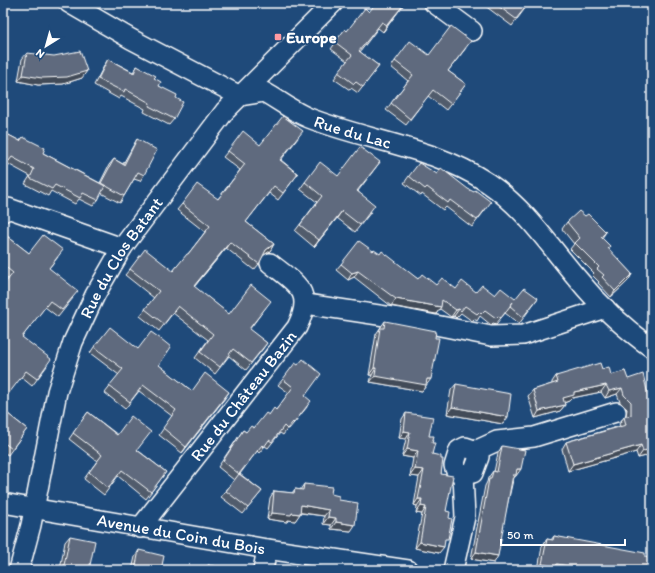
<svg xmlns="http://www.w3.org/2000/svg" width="655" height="573" viewBox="0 0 655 573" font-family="Itim,sans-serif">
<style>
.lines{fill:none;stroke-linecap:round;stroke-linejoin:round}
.minor-casing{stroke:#fff;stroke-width:22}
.minor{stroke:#1f4a7a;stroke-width:19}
.wall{fill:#515c6c;stroke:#fff}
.shaded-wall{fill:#424b58;stroke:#fff}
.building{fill:#5e6b7e;stroke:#fff}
.poi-dot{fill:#ff9aa2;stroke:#1f4a7a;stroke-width:1.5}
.labels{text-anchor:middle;stroke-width:3.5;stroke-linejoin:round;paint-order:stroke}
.poi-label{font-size:17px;font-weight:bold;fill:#fff;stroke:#1f4a7a;text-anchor:start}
.street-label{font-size:17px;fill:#fff;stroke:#1f4a7a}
</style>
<rect width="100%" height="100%" fill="#1f4a7a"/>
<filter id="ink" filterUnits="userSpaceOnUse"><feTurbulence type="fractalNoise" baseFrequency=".025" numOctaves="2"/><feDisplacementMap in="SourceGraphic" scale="8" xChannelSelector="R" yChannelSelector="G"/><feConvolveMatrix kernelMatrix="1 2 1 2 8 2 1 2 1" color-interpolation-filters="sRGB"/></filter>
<g filter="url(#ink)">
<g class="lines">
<g class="minor-casing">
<g id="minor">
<path id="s1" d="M69,3L131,39L240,96L264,92C279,100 293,112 309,118C368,141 434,147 488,183C525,208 548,244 577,278C598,304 624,328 652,348"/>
<polyline points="434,3 472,31"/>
<polyline points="3,212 8,208 122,248"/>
<polyline points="306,304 405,319 491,336 523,335 605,308"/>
<polygon points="465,447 474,450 479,457 473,473 463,475 456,471 454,466 459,450"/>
<polyline points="475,451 497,441 534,437 616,412"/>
<path id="s2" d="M3,503L267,549L408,570"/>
<path id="s3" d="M140,528L297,327C315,291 296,284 270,263"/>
<path id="s4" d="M19,570L31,525L57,392L73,342L95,295L122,248L225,111L333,3"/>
<polyline points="263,570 267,549"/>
<polyline points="453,570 465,517 463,475"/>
</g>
</g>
<use href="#minor" class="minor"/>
</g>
<g class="wall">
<polygon points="405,3 383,32 378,28 360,52 379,66 358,93 351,88 350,90 334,79 347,61 331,49 345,29 347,31 369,12"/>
<polygon points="485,3 529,3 512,26 484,5"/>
<polygon points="466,48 448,71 466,84 446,110 428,96 406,125 386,110 408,81 391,67 395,61"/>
<polygon points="27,53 82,78 63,84 38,85 18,81 22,59"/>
<polygon points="108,59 133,72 137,66 154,78 159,86 176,98 174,119 169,125 144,112 145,109 121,96 119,99 94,85 104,66"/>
<polygon points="3,132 20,141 23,137 43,153 100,183 109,165 114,159 123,164 133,146 137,139 144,175 140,181 134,179 124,196 120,203 101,193 98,200 93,206 79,199 75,204 51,191 48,196 25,184 30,176 8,164 5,168 3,167"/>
<polygon points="298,138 281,160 298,174 278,200 269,193 246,222 274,244 270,251 263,255 259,264 254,270 226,248 194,287 229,314 266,307 249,330 267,343 262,350 246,370 229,356 215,374 195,358 208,340 173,313 159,331 140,316 154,298 125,275 130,269 173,271 188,254 205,232 177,210 182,204 218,199 240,170 223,157 228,151"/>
<polygon points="380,162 358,191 371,212 355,232 337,218 314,247 295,231 317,202 300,189 305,182 338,176"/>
<polygon points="409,176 486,209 472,227 446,207 443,210 422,194 421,196 404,183"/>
<polygon points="585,216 606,232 602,238 610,246 608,249 632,274 628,281 611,297 598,283 599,282 592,275 594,273 570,249 574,244 562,229 567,222"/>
<polygon points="3,233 29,253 58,257 49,268 73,298 58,317 45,307 22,337 47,366 32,386 21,377 8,279 3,275"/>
<polygon points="373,251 418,279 436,285 515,299 538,298 519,324 505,313 506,312 496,324 493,323 491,325 480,316 477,321 474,319 472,321 461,313 456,318 454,316 451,317 440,309 436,314 391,306 354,277 348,280 336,270 341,264"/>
<polygon points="385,321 426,386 422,391 370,382 372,375 369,375 376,334"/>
<polygon points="94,347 138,349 192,391 225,398 182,453 159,435 172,416 139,391 125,409 105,393 119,375 90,353"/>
<polygon points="602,369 611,375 625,371 650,455 638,458 636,452 568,471 562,449 566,442 620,426 619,424 624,417 626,416 627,409 620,402 617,394 605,398 601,392 572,398 569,401 564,403 565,405 560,411 535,418 528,396 533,390 552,384 552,382 556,376"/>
<polygon points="283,379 305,396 307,407 289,429 288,428 283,435 280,433 268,448 265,446 259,453 257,451 240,474 262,491 243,514 221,497 234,480 218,467 243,430 246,432 254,428 269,415 276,410 289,393 278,385"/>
<polygon points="456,384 503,424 447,414 451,390"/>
<polygon points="3,410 27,429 8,455 3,452"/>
<polygon points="88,412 166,472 146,499 118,476 104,495 84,479 97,461 69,439"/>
<polygon points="406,413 429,436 432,443 432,454 441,459 441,474 446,511 444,544 439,553 415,548 422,514 416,513 417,506 414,505 419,477 410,476 413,458 402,456 406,439 399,438 402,419"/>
<polygon points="502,446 516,476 515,476 513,480 494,563 471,559 485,486 487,482 488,478 493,471 494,472 498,453"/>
<polygon points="304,484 331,494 339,500 351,531 331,529 331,525 323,524 324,516 300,513 295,521 288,520 287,522 267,519 270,498 274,491 292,493 295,489 300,490"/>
<polygon points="70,536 89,570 60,570 65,542"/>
<polygon points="554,536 645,557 649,570 538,570 542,546 547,539 551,540"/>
<polygon points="139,550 161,570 132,570 135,557"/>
<polygon points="208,565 231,570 204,570"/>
</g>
<g class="shaded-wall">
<polygon points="405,3 400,9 383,32 387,25"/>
<polygon points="87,71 82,78 63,84 38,85 18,81 23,75"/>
<polygon points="342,211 337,218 314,247 319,240"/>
<polygon points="230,242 226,248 189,293 194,286"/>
<polygon points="274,244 270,251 261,257 266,250"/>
<polygon points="358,271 354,277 348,280 352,273"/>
<polygon points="632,274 628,281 611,297 615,291"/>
<polygon points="396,299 441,307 436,314 391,306"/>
<polygon points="459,309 454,316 451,317 456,310"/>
<polygon points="374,368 376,368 372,375 369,375"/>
<polygon points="375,376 427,379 431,379 422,391 370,382"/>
<polygon points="606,385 601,392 572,398 569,401 558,405 563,398 574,392"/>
<polygon points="622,388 617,394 605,398 609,391"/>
<polygon points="229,392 225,398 182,453 186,447"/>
<polygon points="565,405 560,411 535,418 539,411"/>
<polygon points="452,407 508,417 503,424 447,414"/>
<polygon points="404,431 410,432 406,439 399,438"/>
<polygon points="641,445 636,452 568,471 573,464"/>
<polygon points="652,446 652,451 650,455 638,458 643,451"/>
<polygon points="407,449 418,451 413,458 402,456"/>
<polygon points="415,469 424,470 419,477 410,476"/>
<polygon points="517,469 521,469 516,476 515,476 511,482 509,482"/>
<polygon points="418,499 422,499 417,506 414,505"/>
<polygon points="301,505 329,510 324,516 296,512"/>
<polygon points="421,506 426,507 422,514 416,513"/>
<polygon points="272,513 292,513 300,514 295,521 288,520 287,522 267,519"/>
<polygon points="328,517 336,518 331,525 323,524"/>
<polygon points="336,522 355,525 351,531 331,529"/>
<polygon points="420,542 444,547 439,553 415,548"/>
<polygon points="476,552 498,556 494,563 471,559"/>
<polygon points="542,564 557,564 590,570 538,570"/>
</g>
<g class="building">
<polygon points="376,3 405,3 387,25 382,22 359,51 379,66 363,87 356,82 354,84 338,72 352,55 335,42 345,29 347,31 365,8 369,12"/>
<polygon points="494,3 529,3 516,19"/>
<polygon points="451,26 471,41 448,71 466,84 451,104 433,90 410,119 391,103 413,75 395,61 410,41 429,55"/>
<polygon points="80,51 87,71 67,77 42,78 23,75 27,53 54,56"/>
<polygon points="108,59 134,73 137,66 156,76 154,78 161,82 159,86 177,95 176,98 183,102 174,119 149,106 150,103 125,89 124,92 98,79"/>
<polygon points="283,116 303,131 280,160 298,174 283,193 274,186 246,222 274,244 266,250 259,264 230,242 194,286 229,314 251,285 271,301 249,329 267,343 251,363 233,349 220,367 200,352 213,334 178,306 164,324 145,309 159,291 130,269 145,249 173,271 187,254 188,254 210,226 182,204 197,184 218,199 245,164 228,151 243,131 260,145"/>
<polygon points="3,132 20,141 23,137 45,148 43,153 105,186 98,200 83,193 80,198 55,185 52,189 30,178 34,169 12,157 9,161 3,158"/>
<polygon points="137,139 157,150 144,175 138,172 124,196 101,183 114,159 124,165"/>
<polygon points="360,147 380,162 357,191 375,205 360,225 342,211 319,240 300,225 322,196 305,182 320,162 338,176"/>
<polygon points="419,163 437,174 441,168 468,189 474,192 475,190 491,202 477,220 450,200 448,203 427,187 425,189 409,176"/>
<polygon points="579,211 585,216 588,214 606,232 601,237 610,246 608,248 632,274 615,291 602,277 604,275 597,269 599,267 575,243 580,238 567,222"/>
<polygon points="3,233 29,253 43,235 63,250 49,268 78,291 62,310 50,301 22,337 51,359 37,379 26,371 3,401 3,286 13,273 3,265"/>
<polygon points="359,241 373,251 374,250 380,254 382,251 418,279 422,274 436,285 442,278 456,289 462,281 476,292 482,285 495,295 501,288 515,299 524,288 538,298 523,317 510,306 513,302 501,318 498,316 496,318 485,310 481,314 479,312 477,314 465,306 461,311 459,309 456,310 442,300 441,307 396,299 358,271 352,273 341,264"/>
<polygon points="385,321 436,331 435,338 439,338 431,379 427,379 426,385 375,376 376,368 374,368 380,328 384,328"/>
<polygon points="110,327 138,349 151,332 161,339 171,347 159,365 192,391 205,373 229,392 186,447 163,428 176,410 143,385 130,402 109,386 123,369 94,347"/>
<polygon points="303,359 321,374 305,396 311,401 294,423 293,422 287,429 284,426 272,442 269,440 264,447 262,445 239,474 223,461 243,430 246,432 251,426 254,428 266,413 269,415 274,408 276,410 293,387 283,379 295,363 298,365"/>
<polygon points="600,363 602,369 609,367 611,375 625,371 628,379 643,374 652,411 652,449 643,451 641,445 573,464 566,442 626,425 624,417 631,415 631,402 624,395 622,388 609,391 606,385 574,392 574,395 563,398 565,405 539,411 533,390 558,382 556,376"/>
<polygon points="456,384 511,394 508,417 452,407"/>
<polygon points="3,410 27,429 12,449 3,442"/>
<polygon points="88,412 117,435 131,416 151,432 137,450 166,472 151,492 122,470 108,488 89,472 102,455 73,433"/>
<polygon points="406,413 433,417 429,436 434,436 432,443 435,443 432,454 441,456 441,459 443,459 441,474 453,476 446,511 450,512 449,518 452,519 448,539 445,539 444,547 420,542 426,507 421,506 422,499 418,499 424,470 415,469 418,451 407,449 410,432 404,431"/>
<polygon points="502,446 525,450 521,469 517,469 516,475 513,475 498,556 476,552 489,479 491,479 493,471 497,472"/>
<polygon points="239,474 262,491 248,508 226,491"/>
<polygon points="304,484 332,487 331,494 339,496 339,500 358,503 355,525 336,522 336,518 328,517 329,510 301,505 300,514 292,513 291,515 272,513 274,491 294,493 295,489 303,490"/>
<polygon points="70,536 95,541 89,570 63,570"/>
<polygon points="554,536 645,553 645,557 652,558 649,570 590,570 557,564 556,567 542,564 547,539 553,540"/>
<polygon points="139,550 164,556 161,570 135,570"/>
<polygon points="208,565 231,570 207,570"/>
<polygon points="41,568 50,570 40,570"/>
</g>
</g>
<rect class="poi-dot" x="274" y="33" width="8" height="8" rx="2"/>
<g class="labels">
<g class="poi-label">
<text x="286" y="43">Europe</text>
</g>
<g class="street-label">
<text dy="6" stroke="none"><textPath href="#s1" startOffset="317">Rue du Lac</textPath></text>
<text dy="6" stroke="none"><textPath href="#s4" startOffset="332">Rue du Clos Batant</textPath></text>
<text dy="6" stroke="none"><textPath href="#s3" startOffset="168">Rue du Château Bazin</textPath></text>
<text dy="6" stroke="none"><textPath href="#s2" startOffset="181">Avenue du Coin du Bois</textPath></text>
</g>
</g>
<rect width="655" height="573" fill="none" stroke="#1f4a7a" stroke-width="16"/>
<rect x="8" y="8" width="639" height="557" fill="none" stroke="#fff" stroke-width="1.5" filter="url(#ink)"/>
<g transform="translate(46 46) rotate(217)" stroke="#1f4a7a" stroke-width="3" paint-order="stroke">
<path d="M0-3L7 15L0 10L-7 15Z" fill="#ffffff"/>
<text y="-6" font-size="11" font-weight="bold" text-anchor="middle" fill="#ffffff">N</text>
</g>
<path d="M501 539v6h124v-6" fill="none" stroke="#ffffff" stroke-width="2"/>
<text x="507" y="539" font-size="12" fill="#ffffff" stroke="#1f4a7a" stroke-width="3" paint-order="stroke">50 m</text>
</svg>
